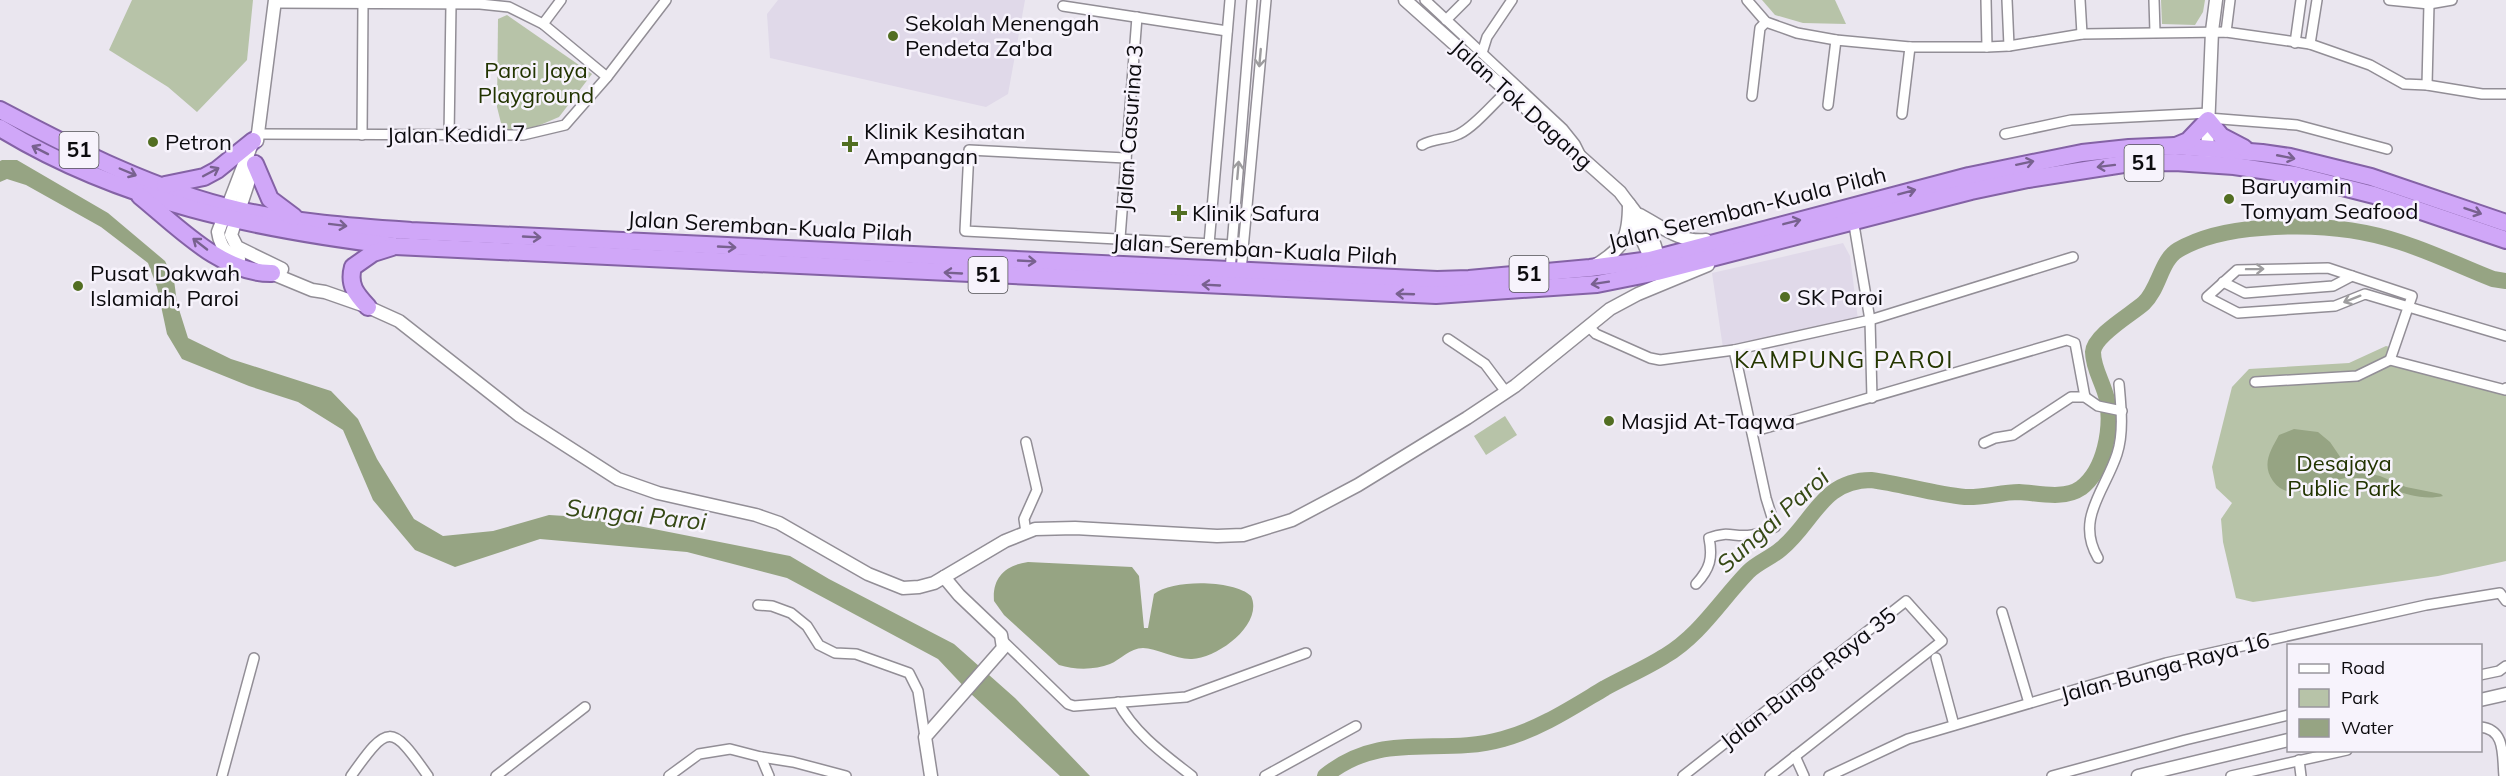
<svg xmlns="http://www.w3.org/2000/svg" width="2506" height="776" viewBox="0 0 2506 776" font-family="Mulish,sans-serif">
<style>
.built{fill:#e0d9e9}
.green{fill:#b7c3a8}
.water{fill:#96a483}
.lines{fill:none;stroke-linecap:round;stroke-linejoin:round}
.river{stroke:#96a483;stroke-width:16}
.minor-casing{stroke:#928e96;stroke-width:12}
.tertiary-casing{stroke:#928e96;stroke-width:15}
.trunk-casing{stroke:#8462a5;stroke-width:20}
.minor{stroke:#fff;stroke-width:9}
.tertiary{stroke:#fff;stroke-width:12}
.trunk{stroke:#d0a7f8;stroke-width:16}
.oneway{stroke:#9e9d9f}
.oneway2{stroke:#78618f}
.poi-dot{fill:#526e22;stroke:#f7f3fc;stroke-width:2}
.labels{text-anchor:middle;stroke-width:5;stroke-linejoin:round;paint-order:stroke}
.shield{fill:#f7f3fc;stroke:#525155;stroke-width:1.5}
.shield-label{font-size:21px;font-weight:bold;fill:#0c0b0e}
.poi-label{font-size:22px;fill:#0c0b0e;stroke:#f7f3fc;text-anchor:start}
.park-label{font-size:22px;fill:#223400;stroke:#f7f3fc}
.street-label{font-size:22px;fill:#0c0b0e;stroke:#f7f3fc}
.neighbourhood-label{font-size:24px;letter-spacing:1.5px;fill:#253700;stroke:#f7f3fc}
.water-label{font-size:24px;font-style:italic;fill:#354814;stroke:#f7f3fc}
</style>
<rect width="100%" height="100%" fill="#eae6ef"/>
<g class="built">
<polygon points="778,0 1025,0 1008,94 986,107 770,58 767,14"/>
<polygon points="1843,243 1850,256 1858,320 1723,348 1712,273"/>
</g>
<g class="green">
<polygon points="132,0 253,0 247,60 197,112 168,87 109,50"/>
<polygon points="1762,0 1835,0 1846,24 1803,23 1775,15"/>
<polygon points="2161,0 2205,0 2203,12 2195,25 2162,24"/>
<polygon points="507,15 592,74 559,117 533,128 503,131 497,107 498,19"/>
<polygon points="2386,346 2397,349 2390,361 2506,391 2506,561 2438,576 2253,602 2236,598 2223,542 2221,519 2232,503 2216,488 2212,467 2232,387 2249,369 2349,363"/>
<polygon points="1505,416 1517,435 1486,455 1474,436"/>
</g>
<g class="water">
<polygon points="2,160 17,160 108,213 165,261 174,280 177,303 188,338 231,359 331,391 358,419 377,459 414,519 443,536 493,531 549,515 598,518 790,556 829,579 954,644 1015,698 1090,776 1060,776 970,693 938,659 787,578 687,552 540,539 455,567 415,550 373,500 343,430 298,402 249,386 182,359 167,334 157,287 148,263 101,227 26,185 7,179 0,182 0,161"/>
<path d="M2294,429L2318,432L2330,442L2345,464L2357,471L2380,476L2406,487L2441,494L2443,496C2412,503 2384,483 2355,478C2331,474 2293,509 2273,481C2261,464 2271,450 2279,435Z"/>
<path d="M1028,562L1132,567L1139,576L1144,628H1148L1154,594C1173,579 1234,580 1251,596C1264,624 1218,658 1192,659C1177,660 1156,648 1143,648C1130,648 1120,660 1110,664C1095,670 1075,670 1059,665L1004,615L994,601C992,577 1006,565 1028,562Z"/>
</g>
<g class="lines">
<path class="river" d="M1325,776C1383,729 1439,757 1503,739C1540,729 1573,707 1605,688C1625,677 1646,668 1665,656C1700,635 1720,601 1748,572C1758,562 1771,558 1781,549C1813,523 1822,480 1871,480C1902,484 1933,494 1965,497C1983,498 2001,492 2019,492C2038,493 2064,500 2081,488C2105,470 2112,428 2107,400C2104,384 2093,369 2093,352C2094,335 2132,314 2144,303C2159,289 2161,260 2178,250C2202,236 2234,230 2261,228C2308,224 2355,227 2400,242C2432,252 2462,267 2493,279L2506,281"/>
<g class="minor-casing">
<g id="minor">
<polyline points="1425,0 1563,129 1575,144 1580,154"/>
<polyline points="1747,0 1766,22 1797,33 1836,40 1910,47 1987,47 2009,46 2082,34 2226,32 2310,44 2370,65 2404,84 2427,85 2482,94 2506,94"/>
<polyline points="1986,0 1987,47"/>
<polyline points="2007,0 2009,46"/>
<polyline points="2080,0 2082,34"/>
<polyline points="2154,0 2155,32"/>
<polyline points="2389,0 2429,4 2452,0"/>
<polyline points="275,3 480,4 509,7 543,24 607,77"/>
<polyline points="1063,6 1227,31"/>
<polyline points="1446,20 1466,0"/>
<polyline points="543,24 561,0"/>
<polyline points="2226,32 2230,0"/>
<polyline points="2295,43 2301,0"/>
<polyline points="2310,44 2317,0"/>
<polyline points="1482,53 1487,37 1512,0"/>
<polyline points="2427,85 2429,4"/>
<polyline points="1752,96 1760,28 1766,22"/>
<polyline points="1828,105 1836,40"/>
<polyline points="1902,114 1910,47"/>
<polyline points="2208,118 2297,125 2387,149"/>
<polyline points="258,134 523,135 565,125 607,77 666,0"/>
<polyline points="2005,134 2071,120 2209,113"/>
<polyline points="362,135 363,4"/>
<polyline points="449,136 451,5"/>
<path d="M1422,145C1434,138 1447,140 1459,134C1474,127 1493,104 1506,92"/>
<polyline points="1126,158 969,150 965,231 1232,245"/>
<polyline points="1853,219 1870,320 1872,398"/>
<polyline points="1120,238 1137,17"/>
<polyline points="1209,244 1230,0"/>
<polyline points="1230,271 1252,0"/>
<polyline points="1241,271 1266,0"/>
<polyline points="2223,282 2245,293 2333,286 2352,276"/>
<polyline points="1589,327 1596,334 1650,358 1660,360 1734,350 1870,320 2073,257"/>
<polyline points="1448,339 1485,364 1506,392"/>
<polyline points="2390,360 2412,296 2328,268 2237,270 2207,297 2238,313 2335,306 2365,294 2506,336"/>
<polyline points="2255,382 2357,376 2390,360 2505,390 2506,388"/>
<polyline points="1752,432 2067,340 2075,343 2085,397"/>
<polyline points="1026,442 1037,490 1024,519 1026,532"/>
<polyline points="1984,443 1995,438 2013,435 2071,397 2085,397 2098,406 2122,411"/>
<path d="M2098,558C2075,519 2105,491 2117,454C2124,433 2121,406 2119,384"/>
<path d="M1696,584C1710,569 1713,558 1709,538C1730,530 1733,538 1752,535C1760,534 1768,529 1775,527L1766,498L1734,350"/>
<polyline points="758,605 772,606 791,613 807,626 819,645 835,653 856,654 909,673 918,691 925,737"/>
<polyline points="2002,612 2029,703"/>
<polyline points="1004,642 1068,704 1074,706 1186,697 1306,653"/>
<polyline points="1936,658 1954,725"/>
<polyline points="2480,675 2499,671 2506,666"/>
<path d="M1118,702C1134,733 1165,755 1192,776"/>
<path d="M2480,727C2506,729 2502,756 2504,776"/>
<polyline points="1795,756 1804,776"/>
<polyline points="761,757 769,776"/>
<polyline points="2299,760 2301,776"/>
<polyline points="222,776 254,658"/>
<path d="M351,776C388,724 391,723 428,776"/>
<polyline points="496,776 585,707"/>
<polyline points="669,776 699,754 730,749 761,757 793,762 846,776"/>
<polyline points="1265,776 1356,726"/>
<polyline points="1683,776 1906,601 1942,641 1770,776"/>
<polyline points="1829,776 1908,739 2166,663 2426,605 2500,593 2506,601"/>
<polyline points="2052,776 2185,740 2288,715"/>
<polyline points="2231,776 2347,750"/>
</g>
</g>
<g class="tertiary-casing">
<g id="tertiary">
<path d="M1405,0L1620,192C1635,213 1659,237 1658,265"/>
<polyline points="257,141 275,0"/>
<polyline points="2207,154 2212,31 2216,0"/>
<polyline points="255,162 231,235 237,247 282,269"/>
<polyline points="1634,213 1636,226 1654,266"/>
<path d="M1640,215C1662,227 1681,243 1706,240"/>
<path d="M239,259C226,254 220,246 218,232L253,141L258,134"/>
<path d="M1596,265C1624,248 1629,237 1629,204"/>
<polyline points="266,271 312,290 325,292 368,307 399,321 520,416 618,479 658,493 756,515 779,523 868,574 903,588 919,587 934,583 1005,541 1035,529 1075,528 1217,536 1243,535 1292,520 1358,485 1467,418 1515,386 1610,309 1638,294 1708,265"/>
<polyline points="2480,700 2506,694"/>
<polyline points="931,776 925,737 1003,648 1001,635 959,595 944,577"/>
<polyline points="2138,776 2288,740"/>
</g>
</g>
<g class="trunk-casing">
<g id="trunk">
<path d="M0,110C76,150 155,191 239,210C295,223 354,227 411,231L1437,280L1469,279L1590,268L1650,260L1969,176L2082,153L2129,148L2175,146L2262,153L2290,157L2371,177L2506,223"/>
<path d="M0,128C121,202 256,229 395,246L1436,295L1597,284L1657,272L1971,191L2028,179L2130,163L2175,162L2234,166L2295,175L2374,195L2506,240"/>
<polyline points="2176,146 2188,141 2208,120 2221,136 2244,148"/>
<polyline points="255,164 270,199 294,217"/>
<polyline points="165,185 204,177 217,170 253,141"/>
<path d="M140,196C177,226 222,274 272,273"/>
<path d="M368,307C356,294 348,285 353,267L373,253L392,247"/>
</g>
</g>
<use href="#minor" class="minor"/>
<use href="#tertiary" class="tertiary"/>
<use href="#trunk" class="trunk"/>
</g>
<defs><path id="oneway-shaft" d="M-6 0H5M1.5-3L5.5 0L1.5 3" fill="none" stroke-width="1.6" stroke-linecap="round" stroke-linejoin="round" transform="scale(1.5)"/></defs>
<g class="oneway">
<use href="#oneway-shaft" transform="translate(1260 58) rotate(95)"/>
<use href="#oneway-shaft" transform="translate(1238 170) rotate(-85)"/>
<use href="#oneway-shaft" transform="translate(2255 269) rotate(-1)"/>
<use href="#oneway-shaft" transform="translate(2352 299) rotate(158)"/>
</g>
<g class="oneway2">
<use href="#oneway-shaft" transform="translate(40 150) rotate(-153)"/>
<use href="#oneway-shaft" transform="translate(2286 157) rotate(11)"/>
<use href="#oneway-shaft" transform="translate(2025 163) rotate(-12)"/>
<use href="#oneway-shaft" transform="translate(2106 166) rotate(173)"/>
<use href="#oneway-shaft" transform="translate(128 172) rotate(23)"/>
<use href="#oneway-shaft" transform="translate(211 172) rotate(-28)"/>
<use href="#oneway-shaft" transform="translate(1907 192) rotate(-15)"/>
<use href="#oneway-shaft" transform="translate(2473 211) rotate(19)"/>
<use href="#oneway-shaft" transform="translate(1792 222) rotate(-14)"/>
<use href="#oneway-shaft" transform="translate(338 225) rotate(7)"/>
<use href="#oneway-shaft" transform="translate(532 237) rotate(3)"/>
<use href="#oneway-shaft" transform="translate(200 244) rotate(-142)"/>
<use href="#oneway-shaft" transform="translate(727 247) rotate(3)"/>
<use href="#oneway-shaft" transform="translate(1027 261) rotate(3)"/>
<use href="#oneway-shaft" transform="translate(953 273) rotate(-177)"/>
<use href="#oneway-shaft" transform="translate(1600 283) rotate(171)"/>
<use href="#oneway-shaft" transform="translate(1211 285) rotate(-177)"/>
<use href="#oneway-shaft" transform="translate(1405 294) rotate(-178)"/>
</g>
<g class="poi-dot">
<circle cx="893" cy="36" r="6"/>
<circle cx="153" cy="142" r="6"/>
<path d="M847 135h6v6h6v6h-6v6h-6v-6h-6v-6h6z"/>
<circle cx="2229" cy="199" r="6"/>
<path d="M1176 204h6v6h6v6h-6v6h-6v-6h-6v-6h6z"/>
<circle cx="78" cy="286" r="6"/>
<circle cx="1785" cy="297" r="6"/>
<circle cx="1609" cy="421" r="6"/>
</g>
<g class="labels">
<g class="shield">
<rect x="59.5" y="132" width="39" height="36" rx="4.5"/>
<rect x="2124.5" y="145" width="39" height="36" rx="4.5"/>
<rect x="1509.5" y="256" width="39" height="36" rx="4.5"/>
<rect x="968.5" y="257" width="39" height="36" rx="4.5"/>
</g>
<g class="shield-label">
<text x="79" y="157">51</text>
<text x="2144" y="170">51</text>
<text x="1529" y="281">51</text>
<text x="988" y="282">51</text>
</g>
<g class="poi-label">
<text x="905" y="31">Sekolah Menengah<tspan x="905" dy="25">Pendeta Za'ba</tspan></text>
<text x="864" y="139">Klinik Kesihatan<tspan x="864" dy="25">Ampangan</tspan></text>
<text x="165" y="150">Petron</text>
<text x="2241" y="194">Baruyamin<tspan x="2241" dy="25">Tomyam Seafood</tspan></text>
<text x="1192" y="221">Klinik Safura</text>
<text x="90" y="281">Pusat Dakwah<tspan x="90" dy="25">Islamiah, Paroi</tspan></text>
<text x="1797" y="305">SK Paroi</text>
<text x="1621" y="429">Masjid At-Taqwa</text>
</g>
<g class="park-label">
<text x="536" y="78">Paroi Jaya<tspan x="536" dy="25">Playground</tspan></text>
<text x="2344" y="471">Desajaya<tspan x="2344" dy="25">Public Park</tspan></text>
</g>
<g class="street-label">
<text transform="translate(1522 104) rotate(42)" y="8">Jalan Tok Dagang</text>
<text transform="translate(1129 128) rotate(-86)" y="8">Jalan Casurina 3</text>
<text transform="translate(456 134) rotate(-1)" y="8">Jalan Kedidi 7</text>
<text transform="translate(1747 208) rotate(-14)" y="8">Jalan Seremban-Kuala Pilah</text>
<text transform="translate(770 226) rotate(3)" y="8">Jalan Seremban-Kuala Pilah</text>
<text transform="translate(1255 249) rotate(3)" y="8">Jalan Seremban-Kuala Pilah</text>
<text transform="translate(2165 667) rotate(-15)" y="8">Jalan Bunga Raya 16</text>
<text transform="translate(1808 678) rotate(-38)" y="8">Jalan Bunga Raya 35</text>
</g>
<g class="neighbourhood-label">
<text x="1844" y="368">KAMPUNG PAROI</text>
</g>
<g class="water-label">
<text transform="translate(636 515) rotate(6)" y="8">Sungai Paroi</text>
<text transform="translate(1773 521) rotate(-42)" y="8">Sungai Paroi</text>
</g>
</g>
<rect x="2287" y="644" width="195" height="108" fill="#f7f3fc" stroke="#99969d" stroke-width="1.5"/>
<rect x="2299" y="664" width="30" height="9" fill="#ffffff" stroke="#99969d" stroke-width="1.5"/>
<text x="2341" y="674" font-size="18" fill="#0c0b0e">Road</text>
<rect x="2299" y="689" width="30" height="18" fill="#b7c3a8" stroke="#99969d" stroke-width="1.5"/>
<text x="2341" y="704" font-size="18" fill="#0c0b0e">Park</text>
<rect x="2299" y="719" width="30" height="18" fill="#96a483" stroke="#99969d" stroke-width="1.5"/>
<text x="2341" y="734" font-size="18" fill="#0c0b0e">Water</text>
</svg>
